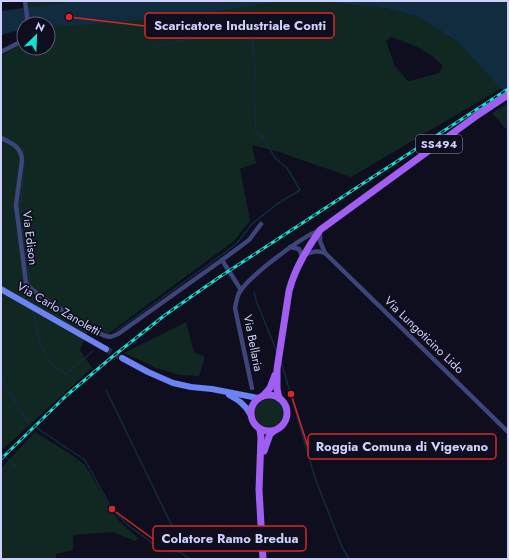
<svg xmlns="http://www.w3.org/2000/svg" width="509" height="560" viewBox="0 0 509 560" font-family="Jost,sans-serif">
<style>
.green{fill:#112722;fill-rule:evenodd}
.water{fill:#112b3f}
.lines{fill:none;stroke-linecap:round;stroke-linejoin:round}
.stream{stroke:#112b3f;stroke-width:1.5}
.secondary-tunnel{stroke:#2b2b3f;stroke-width:6;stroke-dasharray:6 3;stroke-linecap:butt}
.street{stroke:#3d4579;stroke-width:4.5}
.secondary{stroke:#6d82f3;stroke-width:6}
.primary{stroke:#a05ff2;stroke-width:7}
.rail-casing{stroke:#13e2d1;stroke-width:3}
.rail{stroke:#0e0e1e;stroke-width:1.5;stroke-dasharray:4.5;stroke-linecap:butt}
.labels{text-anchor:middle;stroke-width:3.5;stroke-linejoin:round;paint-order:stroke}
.shield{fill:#0e0e1e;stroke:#9496b9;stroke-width:1}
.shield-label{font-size:11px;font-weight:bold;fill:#ced1fb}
.street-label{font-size:12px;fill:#ced1fb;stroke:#0e0e1e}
.leader{fill:none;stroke:#d62828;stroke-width:1.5}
.callout-dot{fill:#d62828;stroke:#0e0e1e;stroke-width:1.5}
.callout{fill:#0e0e1e;stroke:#d62828;stroke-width:1.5}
.callout-label{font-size:13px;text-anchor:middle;font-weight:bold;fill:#ced1fb}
</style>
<rect width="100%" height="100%" fill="#0e0e1e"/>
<g class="green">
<path d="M27,1H315L383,8L417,16L458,42L502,88L351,177L279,152L252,145L256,163L240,169L250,221L234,241L108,334L91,323L80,350L92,368L1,451V56L24,42V48H48V24H30ZM391,37C410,43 432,52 443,67L439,73L410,81L407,80L395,66L386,41Z"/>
<polygon points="508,103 508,131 492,113"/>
<polygon points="186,322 194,352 205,357 199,376 180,375 156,368 124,353"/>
<circle cx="269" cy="413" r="14"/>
<polygon points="35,432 69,453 85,465 118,520 138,538 135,541 113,532 73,535 73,550 56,554 56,559 1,559 1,468"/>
</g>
<g class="water">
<path d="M76,1H284C206,13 127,23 48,27V24H24V29L4,34L1,36V11Z"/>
<polygon points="315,1 508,1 508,96 458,42 417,16 383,8"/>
</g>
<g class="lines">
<g class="stream">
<polyline points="1,135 10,140"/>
<polyline points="16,144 23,150 24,159"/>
<polyline points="24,163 21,206 23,237 31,287"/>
<polyline points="31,290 33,304"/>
<polyline points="254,292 257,303 277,352"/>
<path d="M33,310C36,332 44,365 66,374L93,351"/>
<polyline points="116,331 223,254 237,243 252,224 277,204 300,190 287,168 276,159 262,137 255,130 256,124 255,116 254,95 255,72 252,33 249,29 196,35 186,40 154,47"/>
<polyline points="281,361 315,478 342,547 349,559"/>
<polyline points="1,379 28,422"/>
<polyline points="106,390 174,530"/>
<polyline points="37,428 85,460 112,509 130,527 146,538 160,550 180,552 190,559"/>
<polyline points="1,452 17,468"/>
</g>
<polyline class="secondary-tunnel" points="106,349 122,358"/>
<g class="street">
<polyline points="25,1 28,24"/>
<polyline points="1,52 24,40"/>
<path d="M1,138C12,144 21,146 22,160L16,205L26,283C32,294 89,326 103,335L110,337L118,334L222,260L241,290"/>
<path d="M290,247L299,249L302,256C311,252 316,250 325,253"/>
<polyline points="222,260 249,240 261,224"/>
<path d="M252,388L235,308C236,303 237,297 239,293C249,276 301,237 320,230V241L325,253L508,432"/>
</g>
<g class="secondary">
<polyline points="1,289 106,349"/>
<polyline points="122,358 148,372 173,383 191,387 212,389 258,398"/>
<path d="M229,395C238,400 245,404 250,414"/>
</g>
<g class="primary">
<circle cx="269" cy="413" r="18"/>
<polyline points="263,396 270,388 275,375"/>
<path d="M279,398L277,389V369L289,291C295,268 307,249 320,230L479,114L508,95"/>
<polyline points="260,430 261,437 259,490 263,559"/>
<polyline points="264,451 270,434 274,431"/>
</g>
<g class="rail-casing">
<polyline id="rail" points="1,459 67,395 112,357 165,315 218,278 508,89"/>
</g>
<use href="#rail" class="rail"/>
</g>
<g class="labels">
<rect class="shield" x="416" y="135" width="46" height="18" rx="3"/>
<g class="shield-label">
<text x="439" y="148">SS494</text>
</g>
<g class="street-label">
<text transform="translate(30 238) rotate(83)" y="4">Via Edison</text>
<text transform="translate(59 309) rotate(30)" y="4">Via Carlo Zanoletti</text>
<text transform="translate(424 335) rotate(44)" y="4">Via Lungoticino Lido</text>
<text transform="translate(253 343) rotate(79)" y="4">Via Bellaria</text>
</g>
</g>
<path class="leader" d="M69 17L145 26M291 394L308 447M112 509L153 539"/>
<g class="callout-dot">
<circle cx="69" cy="17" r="4"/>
<circle cx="291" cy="394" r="4"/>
<circle cx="112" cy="509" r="4"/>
</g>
<g class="callout">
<rect x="145" y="13" width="189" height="25" rx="4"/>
<rect x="308" y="434" width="188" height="25" rx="4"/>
<rect x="153" y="526" width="153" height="25" rx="4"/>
</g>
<g class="callout-label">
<text x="240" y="30">Scaricatore Industriale Conti</text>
<text x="402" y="451">Roggia Comuna di Vigevano</text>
<text x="230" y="543">Colatore Ramo Bredua</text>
</g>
<rect width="509" height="560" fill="none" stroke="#ced1fb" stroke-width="4"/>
<g transform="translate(36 36) rotate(24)"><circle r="19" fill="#0e0e1e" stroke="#5b5c76"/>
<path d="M0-3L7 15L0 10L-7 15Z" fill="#13e2d1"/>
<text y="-6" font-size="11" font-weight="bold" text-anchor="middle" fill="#ced1fb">N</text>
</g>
</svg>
